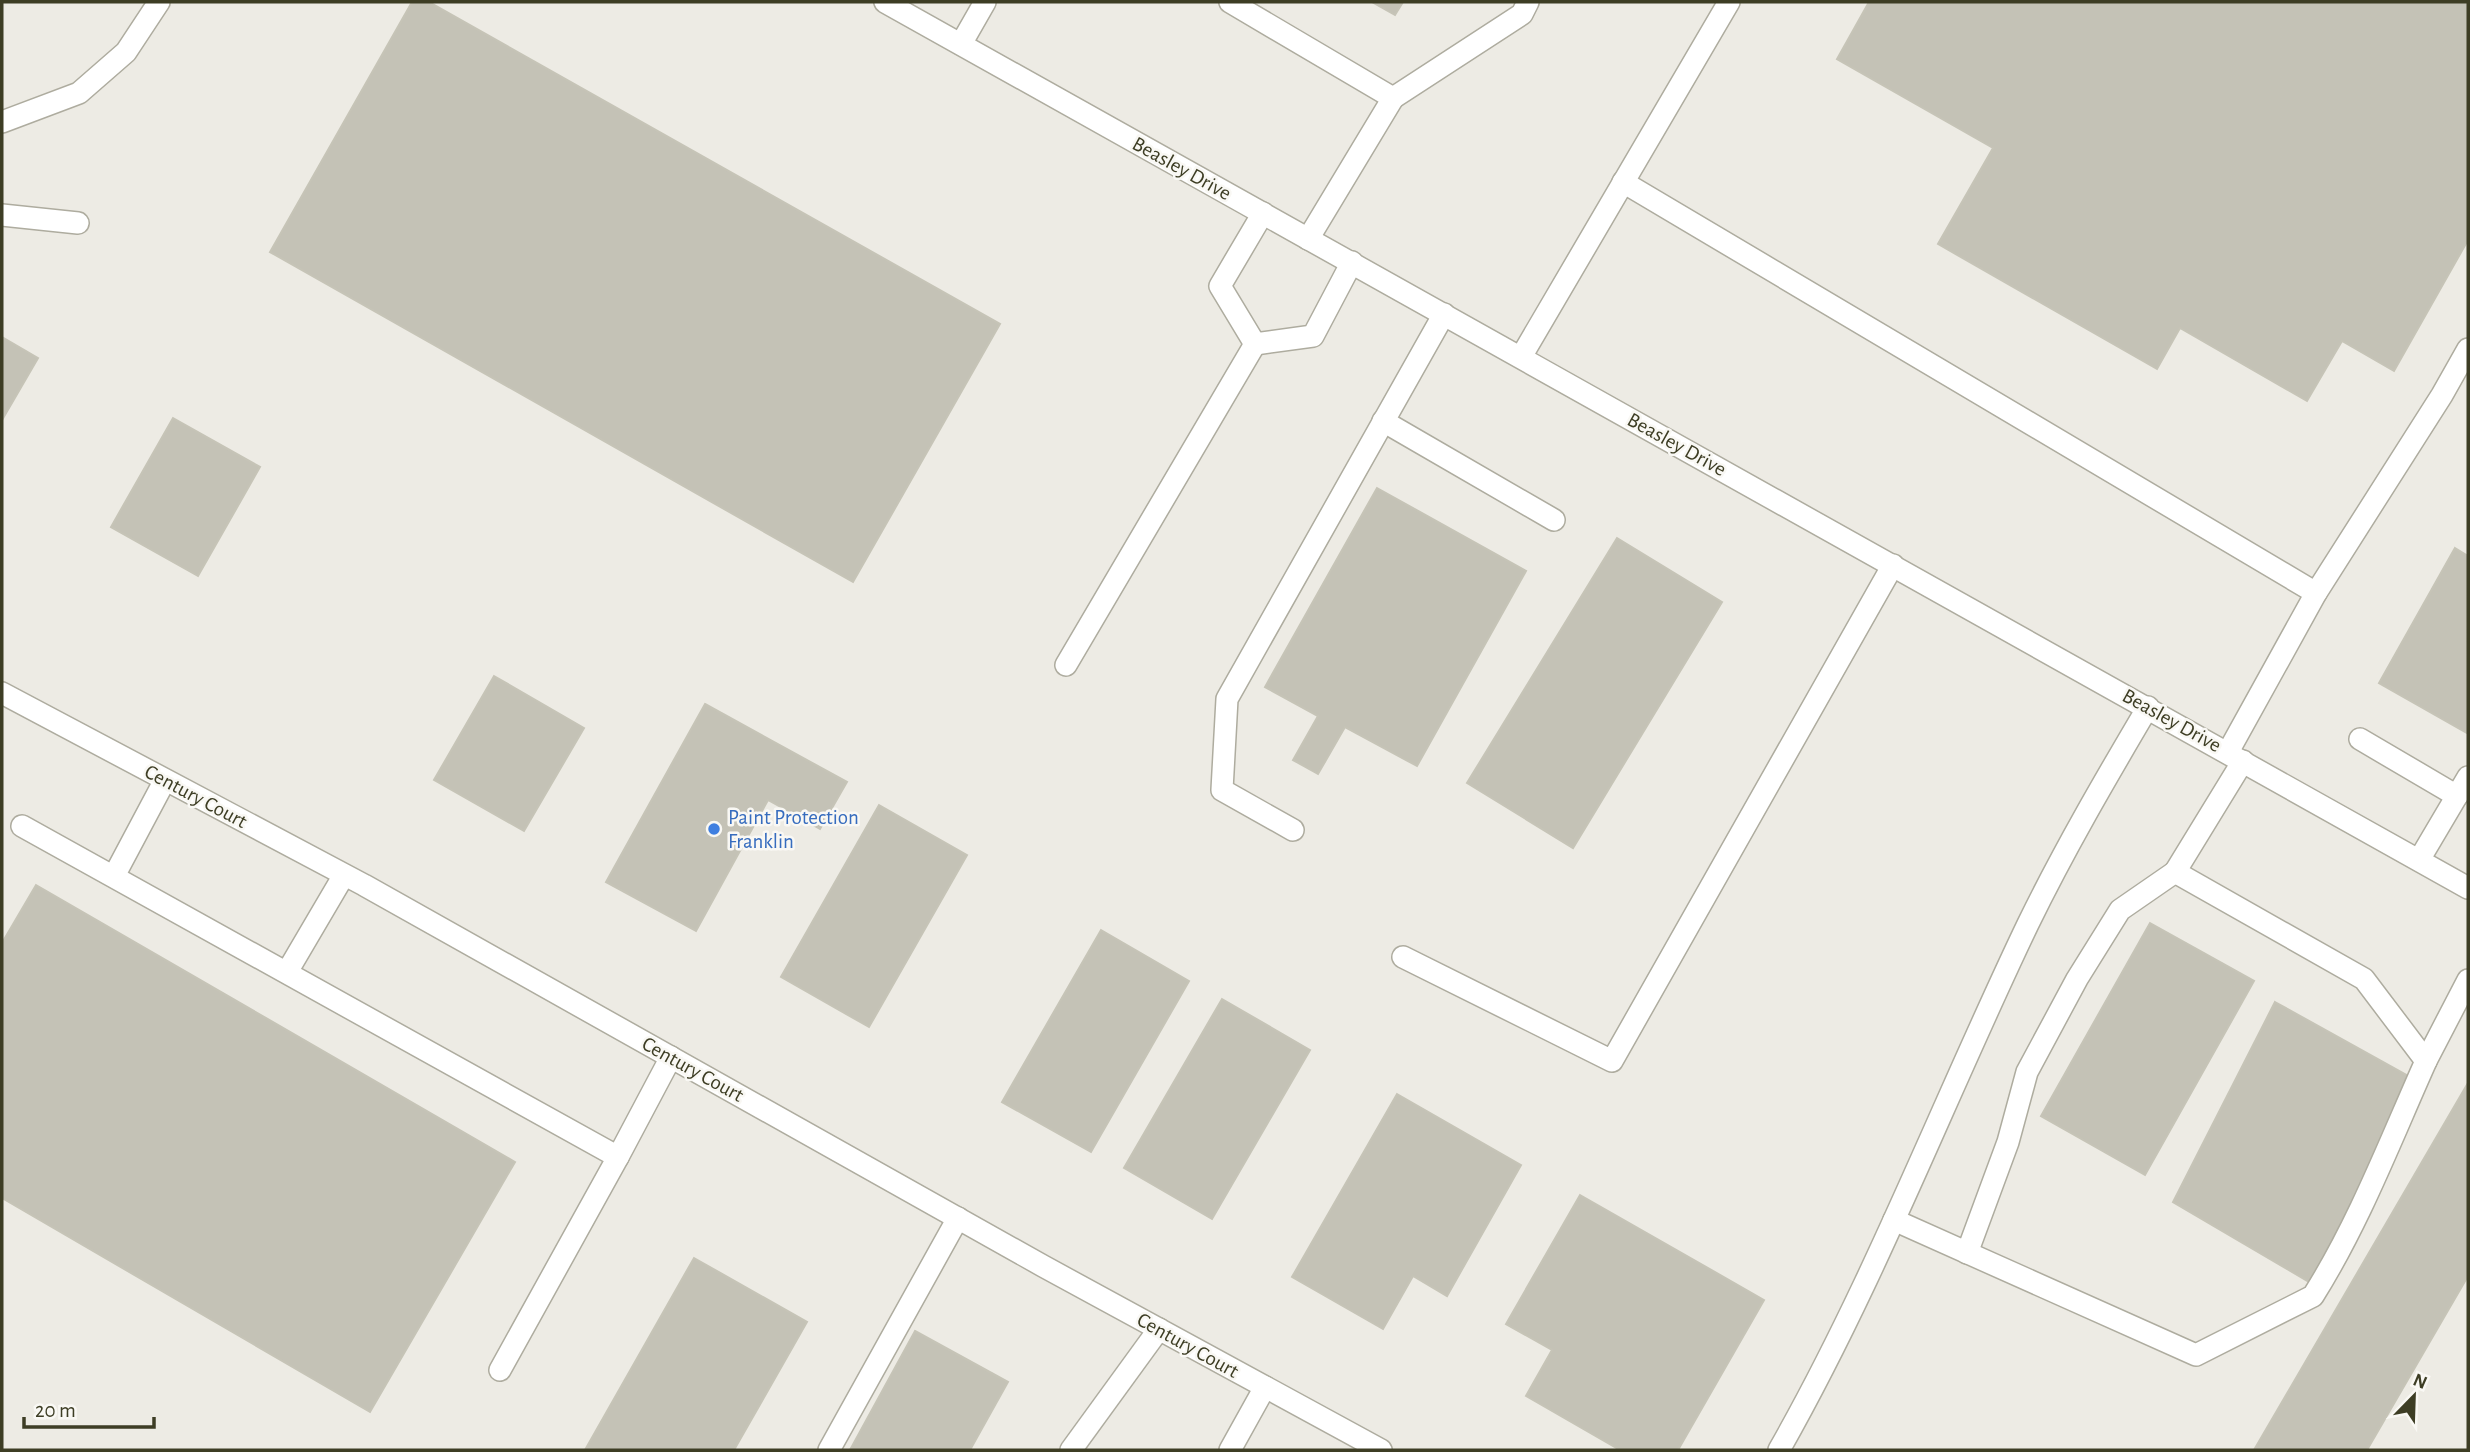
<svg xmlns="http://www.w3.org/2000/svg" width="2470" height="1452" viewBox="0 0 2470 1452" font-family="'Alegreya Sans',sans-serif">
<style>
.building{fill:#c4c2b6;stroke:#c6c4b7;stroke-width:2}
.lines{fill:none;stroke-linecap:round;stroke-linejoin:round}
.service-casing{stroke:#aeac9f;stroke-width:24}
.minor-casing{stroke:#aeac9f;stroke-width:24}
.service{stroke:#fff;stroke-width:21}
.minor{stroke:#fff;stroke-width:21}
.shop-dot{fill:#3f7fe0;stroke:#f9f8f4;stroke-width:2.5}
.labels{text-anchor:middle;stroke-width:5;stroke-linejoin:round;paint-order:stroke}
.street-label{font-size:21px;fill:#3d3d24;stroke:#f9f8f4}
.shop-label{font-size:21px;fill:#366cbe;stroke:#f9f8f4;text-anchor:start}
</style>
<rect width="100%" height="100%" fill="#edebe4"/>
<g class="building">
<polygon points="412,2 429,2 1000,324 853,582 270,252"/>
<polygon points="1372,2 1403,2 1395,15"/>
<polygon points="1869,2 2468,2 2468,240 2394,371 2342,341 2307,401 2180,328 2157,369 1938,244 1993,148 1837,59"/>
<polygon points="2,337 38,358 2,420"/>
<polygon points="173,418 260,467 198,576 111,527"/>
<polygon points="1377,488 1526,571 1417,766 1345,727 1318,774 1293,760 1318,716 1265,687"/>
<polygon points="1617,538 1722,602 1573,848 1467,783"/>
<polygon points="2455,548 2468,556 2467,733 2379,683"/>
<polygon points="494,676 584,728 524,831 434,780"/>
<polygon points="705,704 847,782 820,829 768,800 696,931 606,882"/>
<polygon points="879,805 967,855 869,1027 781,977"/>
<polygon points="36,885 515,1162 370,1412 2,1198 2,943"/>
<polygon points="2150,923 2254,981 2145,1175 2041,1116"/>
<polygon points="1101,930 1189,981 1091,1152 1002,1102"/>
<polygon points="1222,999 1310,1050 1212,1219 1124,1168"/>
<polygon points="2275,1002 2410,1077 2316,1286 2173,1202"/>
<polygon points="2468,1083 2468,1276 2367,1450 2254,1450"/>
<polygon points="1397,1094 1521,1165 1447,1296 1413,1276 1383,1329 1292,1277"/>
<polygon points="1580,1195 1764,1300 1678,1450 1620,1450 1526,1396 1552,1350 1506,1324"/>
<polygon points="694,1258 807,1322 734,1450 585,1450"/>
<polygon points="915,1331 1008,1382 970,1450 850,1450"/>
</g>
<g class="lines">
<g class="service-casing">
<g id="service">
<polyline points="1230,2 1393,98 1308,239"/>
<polyline points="961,44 985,2"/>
<polyline points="1393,98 1522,14 1528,2"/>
<polyline points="2,122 79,93 126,52 159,2"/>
<polyline points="1623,182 2316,593"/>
<polyline points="1263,213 1220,286 1255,344 1313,336 1352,262"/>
<polyline points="2,215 78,223"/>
<polyline points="1521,357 1729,2"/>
<polyline points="1383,421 1554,520"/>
<polyline points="1066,665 1255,344"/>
<polyline points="2360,739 2457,796"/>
<polyline points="2228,752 2316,593 2442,395 2468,349"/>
<polyline points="22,826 618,1157 500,1370"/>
<polyline points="1293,830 1222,790 1227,699 1444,314"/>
<polyline points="2419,860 2468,777"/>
<polyline points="114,876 165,780"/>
<polyline points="1403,957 1612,1061 1893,565"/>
<polyline points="287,972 344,875"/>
<polyline points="2426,1061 2468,980"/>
<polyline points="618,1157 671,1057"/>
<path d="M1894,1220L2196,1355L2313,1296C2359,1223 2391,1139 2426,1061L2364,979L2175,872L2243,761"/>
<polyline points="1967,1253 2008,1142 2027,1072 2077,979 2120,910 2175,872"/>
<polyline points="829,1450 958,1218"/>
<polyline points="1071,1450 1159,1329"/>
</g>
</g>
<g class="minor-casing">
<g id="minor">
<polyline points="885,2 2468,888"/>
<polyline points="2,693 364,885 1043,1266 1381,1450"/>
<polyline points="1230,1450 1265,1387"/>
<path d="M1779,1450C1875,1281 1944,1099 2028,924C2064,850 2106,778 2148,707"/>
</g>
</g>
<use href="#service" class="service"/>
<use href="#minor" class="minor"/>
</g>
<circle class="shop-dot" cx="714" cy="829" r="7"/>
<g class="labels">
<g class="street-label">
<text transform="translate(1182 168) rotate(29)" y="7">Beasley Drive</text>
<text transform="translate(1677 444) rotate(29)" y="7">Beasley Drive</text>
<text transform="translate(2172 720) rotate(29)" y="7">Beasley Drive</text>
<text transform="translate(196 796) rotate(28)" y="7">Century Court</text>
<text transform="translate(693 1069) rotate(29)" y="7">Century Court</text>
<text transform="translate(1188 1345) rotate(29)" y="7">Century Court</text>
</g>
<g class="shop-label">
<text x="728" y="824">Paint Protection<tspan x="728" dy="24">Franklin</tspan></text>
</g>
</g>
<rect width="2470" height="1452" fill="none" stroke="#3d3d24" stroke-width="7"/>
<g transform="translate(2414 1396) rotate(23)" stroke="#f9f8f4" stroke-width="5" paint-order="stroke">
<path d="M0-5L12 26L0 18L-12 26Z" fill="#3d3d24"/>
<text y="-10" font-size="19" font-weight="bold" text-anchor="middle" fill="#3d3d24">N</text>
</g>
<path d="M24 1417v10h130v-10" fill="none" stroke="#3d3d24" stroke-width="3.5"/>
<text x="35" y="1417" font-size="21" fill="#3d3d24" stroke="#f9f8f4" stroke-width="5" paint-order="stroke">20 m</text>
</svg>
